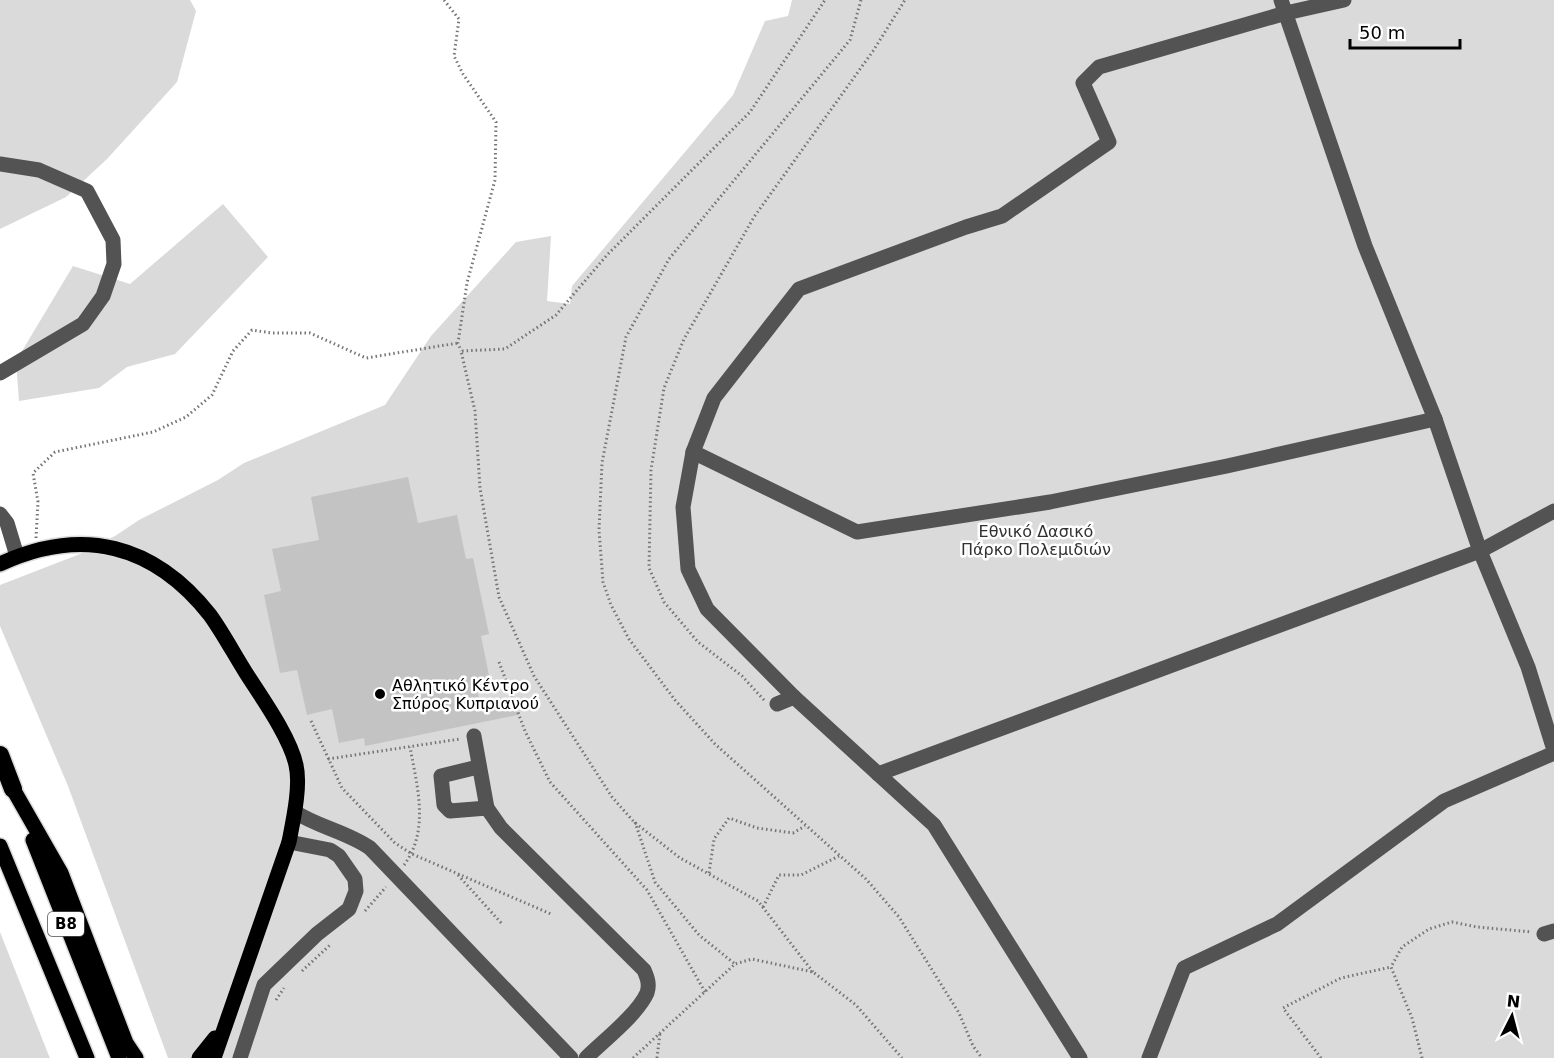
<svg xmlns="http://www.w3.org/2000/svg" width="1554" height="1058" viewBox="0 0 1554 1058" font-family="'DejaVu Sans',sans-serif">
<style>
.green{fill:#dadada}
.building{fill:#c3c3c3}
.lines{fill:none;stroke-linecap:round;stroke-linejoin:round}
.major-casing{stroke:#dbdbdb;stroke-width:18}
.highway-casing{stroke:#dbdbdb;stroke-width:21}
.path{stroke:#757575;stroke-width:3;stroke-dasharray:1.5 3;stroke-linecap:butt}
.minor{stroke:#535353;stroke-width:15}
.major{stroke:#000;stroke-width:15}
.highway{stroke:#000;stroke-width:18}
.poi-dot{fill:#000;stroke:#fff;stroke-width:2}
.labels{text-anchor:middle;stroke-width:5;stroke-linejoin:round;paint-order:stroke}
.shield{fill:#fff;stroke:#4c4c4c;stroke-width:1.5}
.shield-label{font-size:15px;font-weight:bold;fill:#000}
.park-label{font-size:16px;fill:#313131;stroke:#fff}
.poi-label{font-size:16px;fill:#000;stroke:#fff;text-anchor:start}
</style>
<rect width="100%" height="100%" fill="#fff"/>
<g class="green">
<polygon points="0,0 190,0 196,11 177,82 107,159 66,197 0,229"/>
<polygon points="792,0 1554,0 1554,1058 168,1058 68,786 0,626 0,585 80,554 115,536 139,520 218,480 244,463 385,405 431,336 516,242 551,236 547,301 570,304 572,286 733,95 765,21 788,16"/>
<polygon points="223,204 268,257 175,354 127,367 99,388 19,401 16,361 73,266 130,284"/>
<polygon points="0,932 49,1056 50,1058 0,1058"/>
</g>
<polygon class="building" points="408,477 418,523 457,515 466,559 473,558 489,634 481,636 490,680 476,683 481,710 516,703 518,715 365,746 364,738 339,743 332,709 307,715 297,670 280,673 264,595 281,591 272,549 319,540 311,497"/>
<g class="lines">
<g class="major-casing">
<g id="major">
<path d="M0,564C82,526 154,544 210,615C223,633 234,654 246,673C262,698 290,737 296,765C301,786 293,821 289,842L214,1058"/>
<polyline points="13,789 61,873 126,1043 136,1058"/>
<polyline points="33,840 119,1058"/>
<polyline points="0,846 87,1058"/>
<polyline points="199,1058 215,1038"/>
</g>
</g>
<g class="highway-casing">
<polyline id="highway" points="0,755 13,789"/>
</g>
<g class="path">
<polyline points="444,0 459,19 454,56 463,74 496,122 495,180 467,283 458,343 461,351"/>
<polyline points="861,0 850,40 669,259 626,337 602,463 599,530 603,582 611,605 629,639 675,700 715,744 866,879 899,917 959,1013 973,1046 982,1058"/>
<polyline points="36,538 38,502 33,473 55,452 153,432 186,417 212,395 233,351 252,330 272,333 310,333 366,358 458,343"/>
<polyline points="499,662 525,731 550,782 647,890 705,992"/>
<polyline points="764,700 742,676 698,642 664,602 649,568 651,470 664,388 684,339 754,217 873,51 905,0"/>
<polyline points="311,721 342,788 395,843 412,854 551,914"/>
<polyline points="328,759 460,739"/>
<polyline points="635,822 655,882 699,935 735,964"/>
<path d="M404,865C430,830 417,786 410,747"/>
<polyline points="709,873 714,839 729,818 757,828 793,833 805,826"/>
<polyline points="458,875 503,925"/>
<polyline points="763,907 779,875 801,875 839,856"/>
<polyline points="365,911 386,887"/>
<polyline points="302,971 330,945"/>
<polyline points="813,972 758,901 680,858 634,822 612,797 534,676 499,597 480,488 475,411 461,351 505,349 556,315 607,255 750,112 825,0"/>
<polyline points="276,1000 284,988"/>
<polyline points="633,1058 735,964 752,959 813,972 856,1005 902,1058"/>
<polyline points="657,1058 660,1033"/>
<polyline points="1321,1058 1283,1008 1341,978 1391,967"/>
<polyline points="1422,1058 1412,1018 1391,967 1402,947 1429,929 1452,922 1477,927 1532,932"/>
</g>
<g class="minor">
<polyline points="1281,0 1365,246 1435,419 1480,551 1528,667 1554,750"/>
<polyline points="0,164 39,170 87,191 113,240 114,264 103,296 83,324 0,373"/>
<polyline points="693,452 714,398 799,289 966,227 1002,216 1109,142 1083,83 1099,67 1286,13 1344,0"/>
<polyline points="0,514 7,523 17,556"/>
<polyline points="794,697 707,609 688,569 683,507 693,452 857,532 1050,502 1227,466 1435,419"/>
<polyline points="777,704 794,697 934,825 1080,1058"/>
<path d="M474,736L487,808L501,828L644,970C647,977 650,984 647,993C637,1015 603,1041 586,1058"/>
<polyline points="478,767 441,776 444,805 450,811 487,808"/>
<polyline points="878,774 1480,551 1554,511"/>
<path d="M295,812C318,827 347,832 370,848L571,1058"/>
<polyline points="1544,934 1554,931"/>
<polyline points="240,1058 264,985 317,934 349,909 356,891 355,879 339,856 330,850 289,842"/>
<polyline points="1149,1058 1184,968 1277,924 1444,801 1554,753"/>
</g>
<use href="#major" class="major"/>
<use href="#highway" class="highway"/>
</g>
<circle class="poi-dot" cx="380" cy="694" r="6"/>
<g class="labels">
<rect class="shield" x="48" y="912" width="36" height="24" rx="4.5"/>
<g class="shield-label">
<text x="66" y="929">B8</text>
</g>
<g class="park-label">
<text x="1036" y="537">Εθνικό Δασικό<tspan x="1036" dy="18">Πάρκο Πολεμιδιών</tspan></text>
</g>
<g class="poi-label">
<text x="392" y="691">Αθλητικό Κέντρο<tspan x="392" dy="18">Σπύρος Κυπριανού</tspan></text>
</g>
</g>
<g transform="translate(1512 1016) rotate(6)" stroke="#ffffff" stroke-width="4.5" paint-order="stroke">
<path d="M0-4.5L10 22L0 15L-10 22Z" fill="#000000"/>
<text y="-9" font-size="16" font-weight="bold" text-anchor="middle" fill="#000000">N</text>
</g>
<path d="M1350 39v9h110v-9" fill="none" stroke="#000000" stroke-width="3"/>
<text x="1359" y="39" font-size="18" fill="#000000" stroke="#ffffff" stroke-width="4.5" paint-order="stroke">50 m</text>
</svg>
